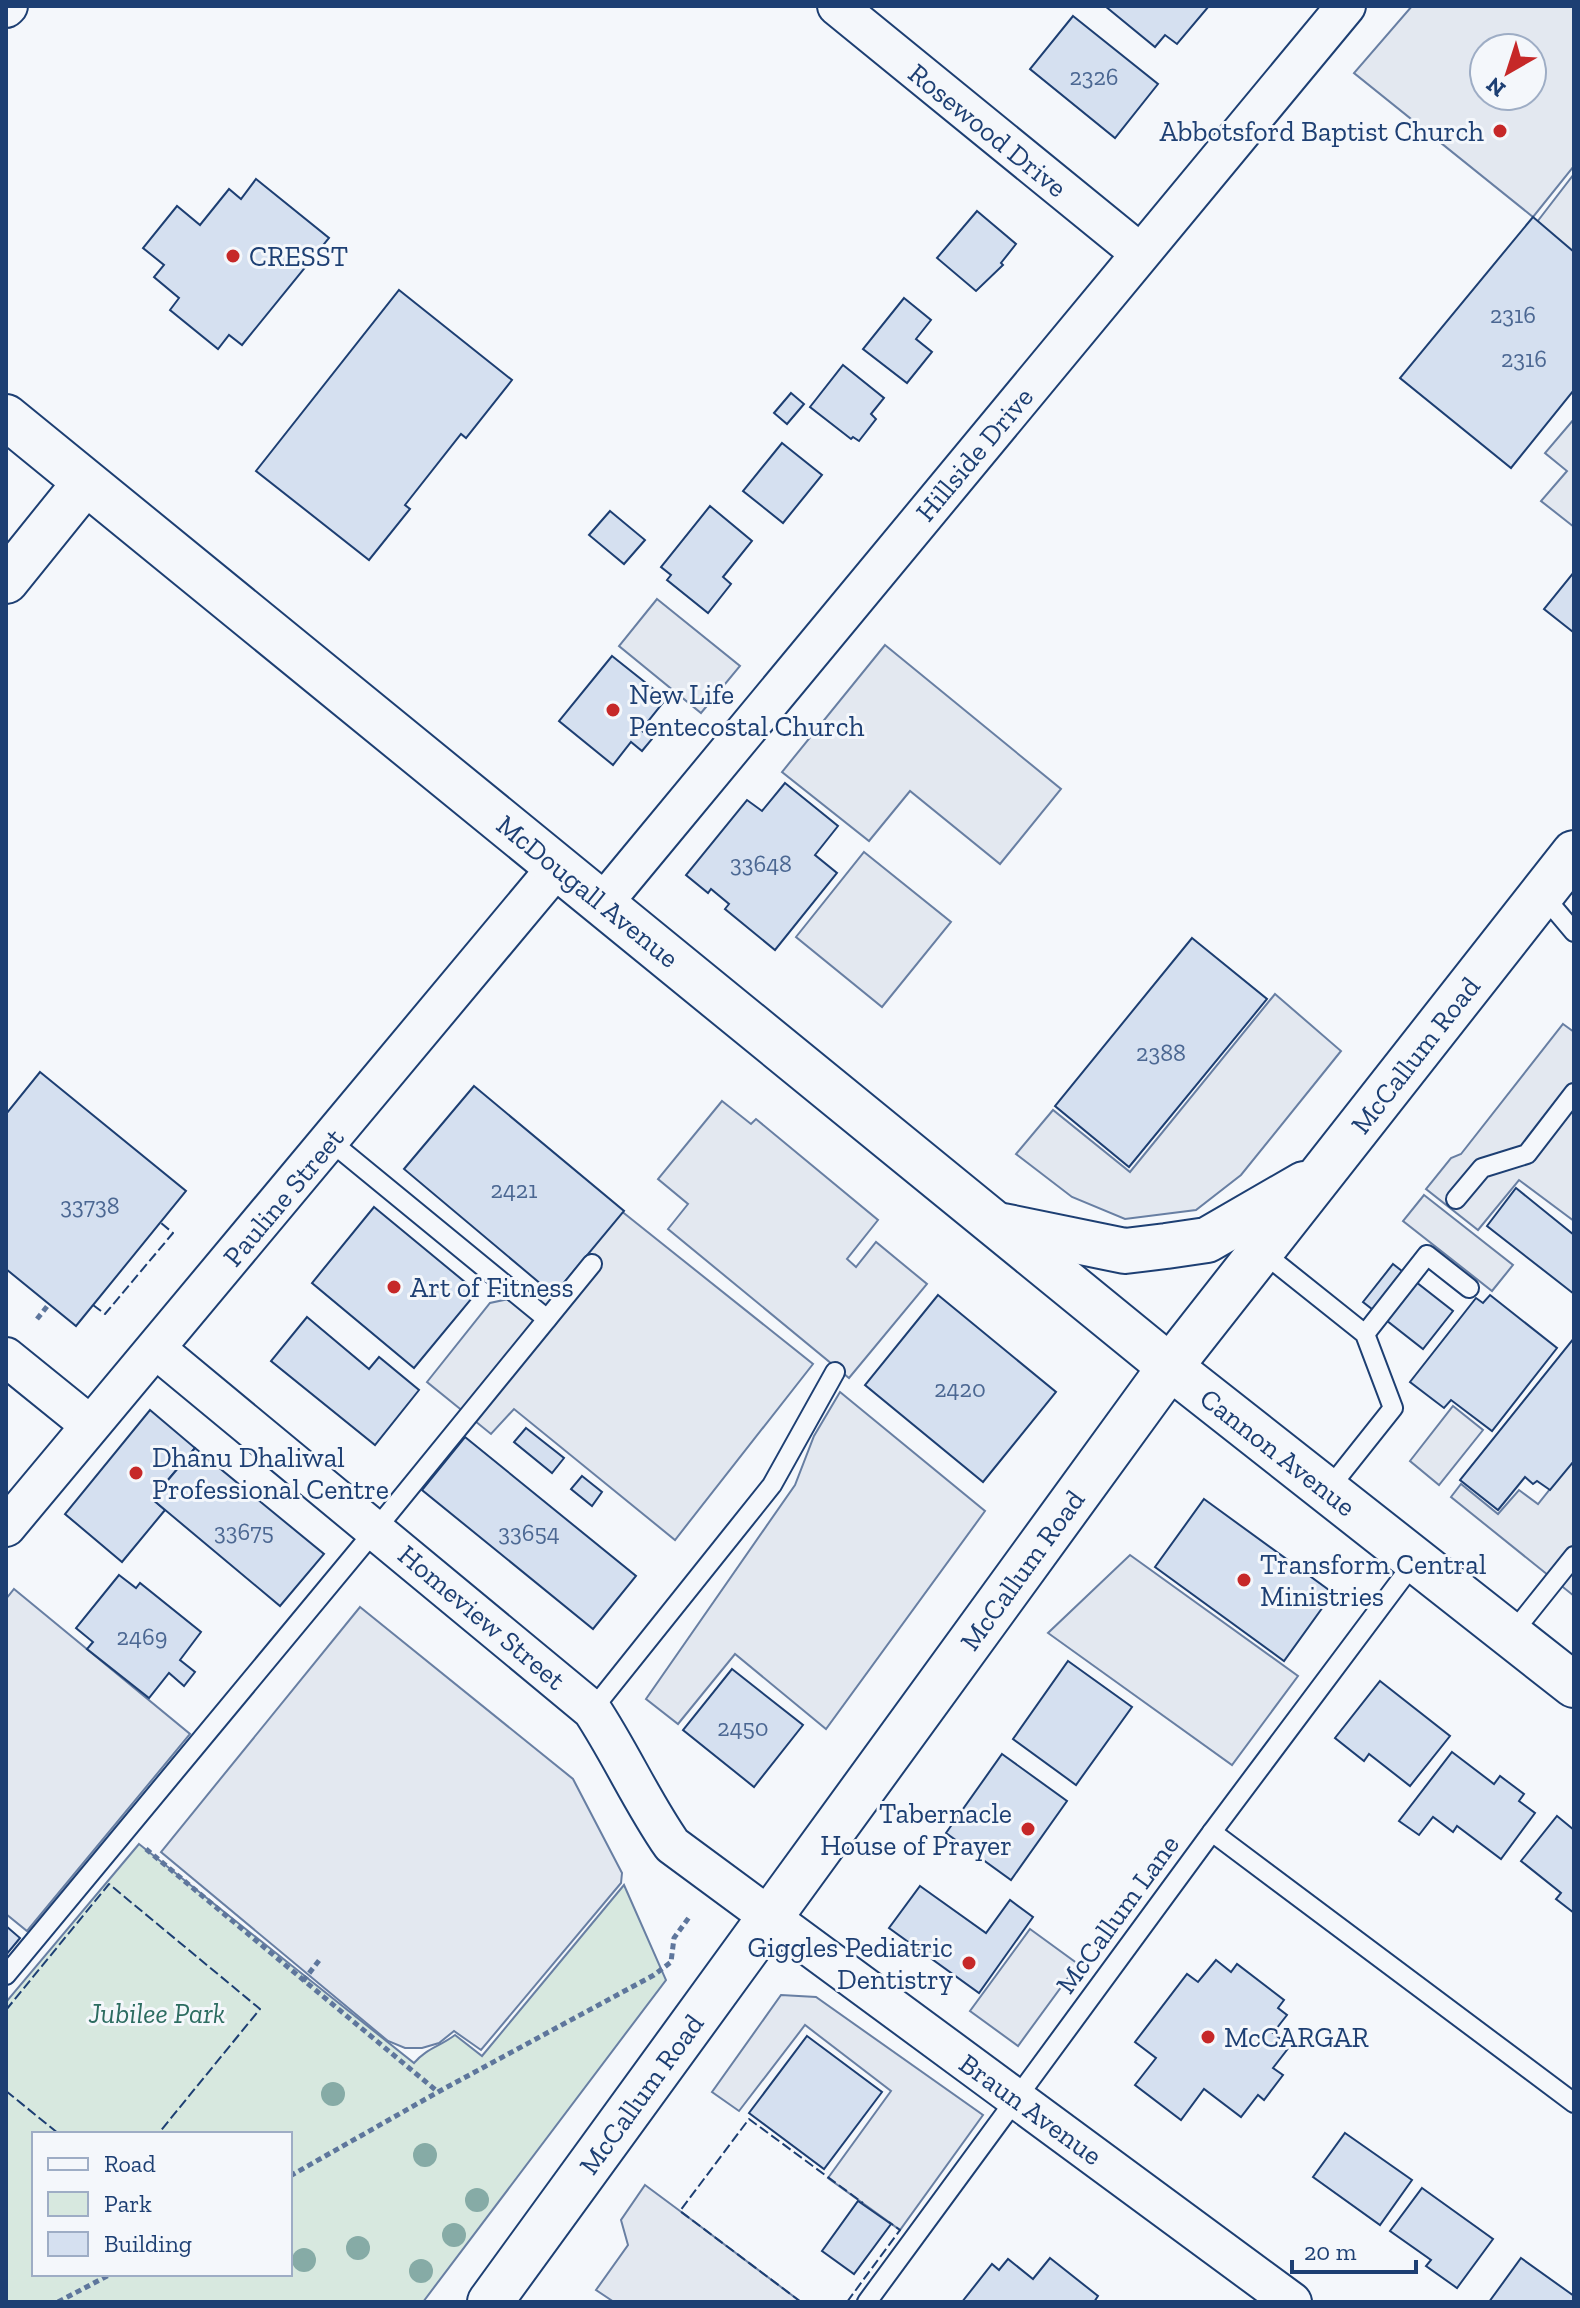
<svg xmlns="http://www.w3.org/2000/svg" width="1580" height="2308" viewBox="0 0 1580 2308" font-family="'Zilla Slab',serif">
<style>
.green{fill:#d7e8df;stroke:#687fa3;stroke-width:2;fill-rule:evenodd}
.parking{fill:#e3e8f0;stroke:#687fa3;stroke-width:2;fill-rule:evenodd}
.building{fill:#d5e0f0;stroke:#1d3f73;stroke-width:2}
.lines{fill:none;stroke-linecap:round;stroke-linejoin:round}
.lane-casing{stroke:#1d3f73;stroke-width:22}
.street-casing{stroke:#1d3f73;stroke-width:42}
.secondary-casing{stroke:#1d3f73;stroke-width:48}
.path{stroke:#5e769c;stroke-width:5;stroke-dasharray:6 4;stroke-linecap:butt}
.lane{stroke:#f4f7fb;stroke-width:18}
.street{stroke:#f4f7fb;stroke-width:38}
.secondary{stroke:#f4f7fb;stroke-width:44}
.fence{stroke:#1d3f73;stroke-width:2;stroke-dasharray:10 4;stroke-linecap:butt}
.tree{fill:#86aba6}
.poi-dot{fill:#c62828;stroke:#f4f7fb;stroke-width:3}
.labels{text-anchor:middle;stroke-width:6;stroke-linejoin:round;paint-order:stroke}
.number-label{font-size:24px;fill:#4b6792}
.street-label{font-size:28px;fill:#1d3f73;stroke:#f4f7fb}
.poi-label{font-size:28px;fill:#1d3f73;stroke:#f4f7fb;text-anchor:start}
.park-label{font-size:28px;font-style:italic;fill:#2c6c60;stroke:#f4f7fb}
</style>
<rect width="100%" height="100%" fill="#f4f7fb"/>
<path class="green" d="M139,1844L414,2063C427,2048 439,2047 455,2035L482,2056L624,1885L666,1980L423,2302H6V2002ZM34,2134H290V2274H34Z"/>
<g class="parking">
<path d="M1412,6H1574V166L1533,217L1354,73ZM1484,48H1532V96H1484Z"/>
<polygon points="1574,174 1574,253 1537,222"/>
<polygon points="1574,419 1574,527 1541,501 1567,471 1545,453"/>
<polygon points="657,599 740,666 701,713 619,646"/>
<polygon points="885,645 1061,789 1000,864 910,791 869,841 782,772"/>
<polygon points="864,852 951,922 882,1007 796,937"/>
<polygon points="1275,994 1341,1051 1241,1175 1196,1210 1125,1219 1072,1197 1016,1154 1053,1110 1130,1172"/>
<polygon points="1563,1024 1574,1032 1574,1221 1519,1180 1478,1230 1426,1189 1451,1158 1461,1154"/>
<polygon points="722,1101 751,1124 756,1119 878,1220 847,1259 856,1267 876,1242 927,1284 849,1378 668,1229 688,1204 658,1179"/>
<polygon points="1424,1195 1513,1265 1492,1291 1403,1221"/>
<polygon points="615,1206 813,1364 675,1540 514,1409 491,1434 427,1382 490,1303 545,1291"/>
<polygon points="840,1392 985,1511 826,1729 735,1654 678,1724 646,1699 795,1485 814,1436"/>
<polygon points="1453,1406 1483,1430 1439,1485 1410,1461"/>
<polygon points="1574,1459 1574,1596 1451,1497 1461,1484 1498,1514 1519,1490 1538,1504"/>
<polygon points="1130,1555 1298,1676 1232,1765 1048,1633"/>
<polygon points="14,1589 190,1734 27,1931 6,1914 6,1599"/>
<polygon points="360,1607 573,1779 622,1873 621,1883 481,2050 454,2031 439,2043 422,2048 405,2048 388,2041 161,1852"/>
<polygon points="1030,1929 1078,1964 1018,2046 970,2011"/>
<polygon points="781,1995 816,1997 983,2115 900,2230 828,2178 891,2091 805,2025 739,2111 712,2092"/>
<polygon points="645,2185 680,2211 801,2302 614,2302 596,2290 628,2245 621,2220"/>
</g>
<g class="building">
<polygon points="1105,6 1209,6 1177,44 1165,35 1155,47"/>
<polygon points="1073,16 1158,84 1115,138 1030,69"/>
<polygon points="256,179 329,238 242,345 229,335 218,349 170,310 179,298 154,277 164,265 143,248 177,206 200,225 229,189 241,199"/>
<polygon points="977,211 1016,244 1001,263 1003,265 976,291 937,258"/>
<polygon points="1533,217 1574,252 1574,390 1511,468 1400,378"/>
<polygon points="399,290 512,380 466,438 461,434 405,505 410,509 369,560 256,471"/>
<polygon points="904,298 931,320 916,339 932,352 907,383 863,349"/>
<polygon points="843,365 884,398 871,414 876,419 859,441 853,437 851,439 810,407"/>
<polygon points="791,393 804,404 787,424 774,413"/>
<polygon points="782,443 822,475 783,523 743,491"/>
<polygon points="710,506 752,541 723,577 731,584 708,613 667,580 671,575 661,567"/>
<polygon points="610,511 645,540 624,564 589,535"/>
<polygon points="1574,572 1574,630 1573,632 1544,609"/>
<polygon points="612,656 666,699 641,730 652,739 642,751 631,742 613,765 559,721"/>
<polygon points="785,783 838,826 815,855 837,873 775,950 725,909 729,904 711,889 708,893 686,875 747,800 762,811"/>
<polygon points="1192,938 1267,999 1129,1167 1055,1106"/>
<polygon points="40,1072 186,1191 76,1326 6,1269 6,1114"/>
<polygon points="474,1086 624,1211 554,1295 404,1169"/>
<polygon points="1516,1188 1574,1235 1574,1294 1487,1226"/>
<polygon points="374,1207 477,1292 414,1368 312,1283"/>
<polygon points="1393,1264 1453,1311 1423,1349 1363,1302"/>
<polygon points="938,1295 1056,1392 983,1482 865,1385"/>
<polygon points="1490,1295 1557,1348 1492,1431 1451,1400 1444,1408 1410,1382 1476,1298 1483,1303"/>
<polygon points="307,1317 369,1369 379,1357 419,1390 375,1445 271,1361"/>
<polygon points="1574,1338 1574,1461 1550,1490 1537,1481 1533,1484 1525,1477 1498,1510 1460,1480"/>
<polygon points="150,1410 195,1448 152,1499 165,1510 122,1562 65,1514"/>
<polygon points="526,1428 564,1458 552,1473 514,1442"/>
<polygon points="465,1437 636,1576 593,1629 422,1490"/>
<polygon points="195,1448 324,1554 280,1606 152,1499"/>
<polygon points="582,1476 602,1492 592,1506 571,1489"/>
<polygon points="1204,1499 1333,1593 1284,1661 1155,1567"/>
<polygon points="119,1575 136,1588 140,1583 201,1632 180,1660 195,1672 184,1686 169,1673 149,1698 87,1649 93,1642 76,1628"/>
<polygon points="1068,1661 1132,1707 1076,1785 1013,1739"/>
<polygon points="732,1669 803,1725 754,1787 683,1730"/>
<polygon points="1380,1681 1450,1736 1410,1786 1369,1754 1364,1761 1335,1738"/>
<polygon points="1452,1752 1494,1784 1500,1776 1524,1794 1519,1801 1535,1813 1501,1859 1457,1826 1453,1832 1433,1817 1419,1835 1399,1821"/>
<polygon points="1002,1754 1067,1801 1011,1880 946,1833"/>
<polygon points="1557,1816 1574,1830 1574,1913 1556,1899 1561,1893 1521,1861"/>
<polygon points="920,1886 986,1933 1010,1900 1033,1917 979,1993 889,1928"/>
<polygon points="6,1926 20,1938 6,1955"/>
<polygon points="1216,1960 1231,1972 1237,1964 1284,2000 1278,2008 1287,2015 1273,2033 1290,2046 1273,2068 1283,2075 1264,2100 1258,2095 1241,2117 1204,2089 1181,2120 1135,2085 1156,2058 1135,2042 1187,1974 1198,1982"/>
<polygon points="807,2036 882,2092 824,2169 749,2113"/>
<polygon points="1345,2133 1412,2180 1380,2225 1313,2177"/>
<polygon points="1422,2188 1493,2239 1457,2288 1426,2266 1431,2260 1390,2231"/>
<polygon points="858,2201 891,2224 854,2274 822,2251"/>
<polygon points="1050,2258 1098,2296 1094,2302 962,2302 992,2264 999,2270 1008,2259 1033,2279"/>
<polygon points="1521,2258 1574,2296 1574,2302 1489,2302"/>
</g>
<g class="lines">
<g class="lane-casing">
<g id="lane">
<polyline points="1542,894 1574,932"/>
<polyline points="330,1141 547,1319"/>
<polyline points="1456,1199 1482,1168 1527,1154 1574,1093"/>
<polyline points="1261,1251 1365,1334 1393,1408 1327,1491"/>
<polyline points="1365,1334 1427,1255 1469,1288"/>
<polyline points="1510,1636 1574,1556"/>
<polyline points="592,1710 772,1485 835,1372"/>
<polyline points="1212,1832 1574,2103"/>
<polyline points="6,1975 376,1529 592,1264"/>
<polyline points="867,2302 1212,1832 1415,1561"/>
</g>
</g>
<g class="street-casing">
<g id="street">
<polyline points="837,6 1140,253"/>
<polyline points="6,8 8,6"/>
<polyline points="603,903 1346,6"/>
<path d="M156,1349L592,1710C621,1754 642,1802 672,1845L1292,2302"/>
<polyline points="6,1357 90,1425"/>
<polyline points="6,1527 558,866"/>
</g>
</g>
<g class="secondary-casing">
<g id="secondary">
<polyline points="6,417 1170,1367 1574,1685"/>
<polyline points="6,581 85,483"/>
<polyline points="1003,1226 1125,1251 1166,1246 1207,1240 1304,1184"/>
<polyline points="490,2302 1170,1367 1574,853"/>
</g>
</g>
<g class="path">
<polyline points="37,1319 49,1304"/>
<polyline points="146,1849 438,2092"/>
<polyline points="303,1981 321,1958"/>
<polyline points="290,2176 438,2092 654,1975 671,1962 674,1938 690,1916"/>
<polyline points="58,2302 111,2274"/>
</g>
<use href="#lane" class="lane"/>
<use href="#street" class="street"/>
<use href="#secondary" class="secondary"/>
<g class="fence">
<polyline points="93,1305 105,1314 173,1233 160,1222"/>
<polyline points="6,2010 109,1884 260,2009 158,2134"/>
<polyline points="6,2091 59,2134"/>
<polyline points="801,2302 680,2211 749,2119 863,2203"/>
<polyline points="847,2302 900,2230 889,2222"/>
</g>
</g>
<g class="tree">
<circle cx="333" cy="2094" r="12"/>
<circle cx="425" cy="2155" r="12"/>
<circle cx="477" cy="2200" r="12"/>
<circle cx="454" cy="2235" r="12"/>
<circle cx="358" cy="2248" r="12"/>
<circle cx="304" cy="2260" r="12"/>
<circle cx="421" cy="2271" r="12"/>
</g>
<g class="poi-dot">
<circle cx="1500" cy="131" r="8"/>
<circle cx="233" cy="256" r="8"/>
<circle cx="613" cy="710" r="8"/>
<circle cx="394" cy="1287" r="8"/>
<circle cx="136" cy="1473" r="8"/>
<circle cx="1244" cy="1580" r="8"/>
<circle cx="1028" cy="1829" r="8"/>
<circle cx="969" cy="1963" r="8"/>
<circle cx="1208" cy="2037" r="8"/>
</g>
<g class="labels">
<g class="number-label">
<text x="1094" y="85">2326</text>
<text x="1513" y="323">2316</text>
<text x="1524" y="367">2316</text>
<text x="761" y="872">33648</text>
<text x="1161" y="1061">2388</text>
<text x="514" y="1198">2421</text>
<text x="90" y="1214">33738</text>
<text x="960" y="1397">2420</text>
<text x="244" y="1540">33675</text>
<text x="529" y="1541">33654</text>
<text x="142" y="1645">2469</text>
<text x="743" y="1736">2450</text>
</g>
<g class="street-label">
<text transform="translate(988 130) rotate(39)" y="10">Rosewood Drive</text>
<text transform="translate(974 454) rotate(-50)" y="10">Hillside Drive</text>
<text transform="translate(588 891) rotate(39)" y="10">McDougall Avenue</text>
<text transform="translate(1415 1055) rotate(-52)" y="10">McCallum Road</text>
<text transform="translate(283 1197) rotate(-50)" y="10">Pauline Street</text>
<text transform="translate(1278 1452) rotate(38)" y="10">Cannon Avenue</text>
<text transform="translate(1022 1570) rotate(-54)" y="10">McCallum Road</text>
<text transform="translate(482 1617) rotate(40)" y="10">Homeview Street</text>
<text transform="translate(1117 1914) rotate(-54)" y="10">McCallum Lane</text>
<text transform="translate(641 2094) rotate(-54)" y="10">McCallum Road</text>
<text transform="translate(1031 2109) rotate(36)" y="10">Braun Avenue</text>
</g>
<g class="poi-label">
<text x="1484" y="141" text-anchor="end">Abbotsford Baptist Church</text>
<text x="249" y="266">CRESST</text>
<text x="629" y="704">New Life<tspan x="629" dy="32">Pentecostal Church</tspan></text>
<text x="410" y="1297">Art of Fitness</text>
<text x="152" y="1467">Dhanu Dhaliwal<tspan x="152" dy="32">Professional Centre</tspan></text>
<text x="1260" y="1574">Transform Central<tspan x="1260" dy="32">Ministries</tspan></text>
<text x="1012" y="1823" text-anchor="end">Tabernacle<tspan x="1012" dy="32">House of Prayer</tspan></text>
<text x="953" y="1957" text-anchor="end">Giggles Pediatric<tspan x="953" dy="32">Dentistry</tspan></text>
<text x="1224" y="2047">McCARGAR</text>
</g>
<g class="park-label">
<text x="157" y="2023">Jubilee Park</text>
</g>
</g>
<rect width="1580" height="2308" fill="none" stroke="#1d3f73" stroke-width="16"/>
<rect x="32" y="2132" width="260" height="144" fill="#f4f7fb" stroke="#9eadc5" stroke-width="2"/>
<rect x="48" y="2158" width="40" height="12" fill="#f4f7fb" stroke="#9eadc5" stroke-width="2"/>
<text x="104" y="2172" font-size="24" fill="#1d3f73">Road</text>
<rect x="48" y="2192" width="40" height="24" fill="#d7e8df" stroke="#9eadc5" stroke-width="2"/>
<text x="104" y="2212" font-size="24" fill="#1d3f73">Park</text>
<rect x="48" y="2232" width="40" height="24" fill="#d5e0f0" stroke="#9eadc5" stroke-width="2"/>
<text x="104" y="2252" font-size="24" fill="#1d3f73">Building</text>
<g transform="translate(1508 72) rotate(219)"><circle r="38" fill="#f4f7fb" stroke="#9eadc5" stroke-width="2"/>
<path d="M0-6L14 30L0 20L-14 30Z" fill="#c62828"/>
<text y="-12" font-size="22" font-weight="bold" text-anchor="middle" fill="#1d3f73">N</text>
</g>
<path d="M1292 2260v12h124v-12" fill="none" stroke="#1d3f73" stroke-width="4"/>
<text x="1304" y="2260" font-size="24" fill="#1d3f73" stroke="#f4f7fb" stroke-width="6" paint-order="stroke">20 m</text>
</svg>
